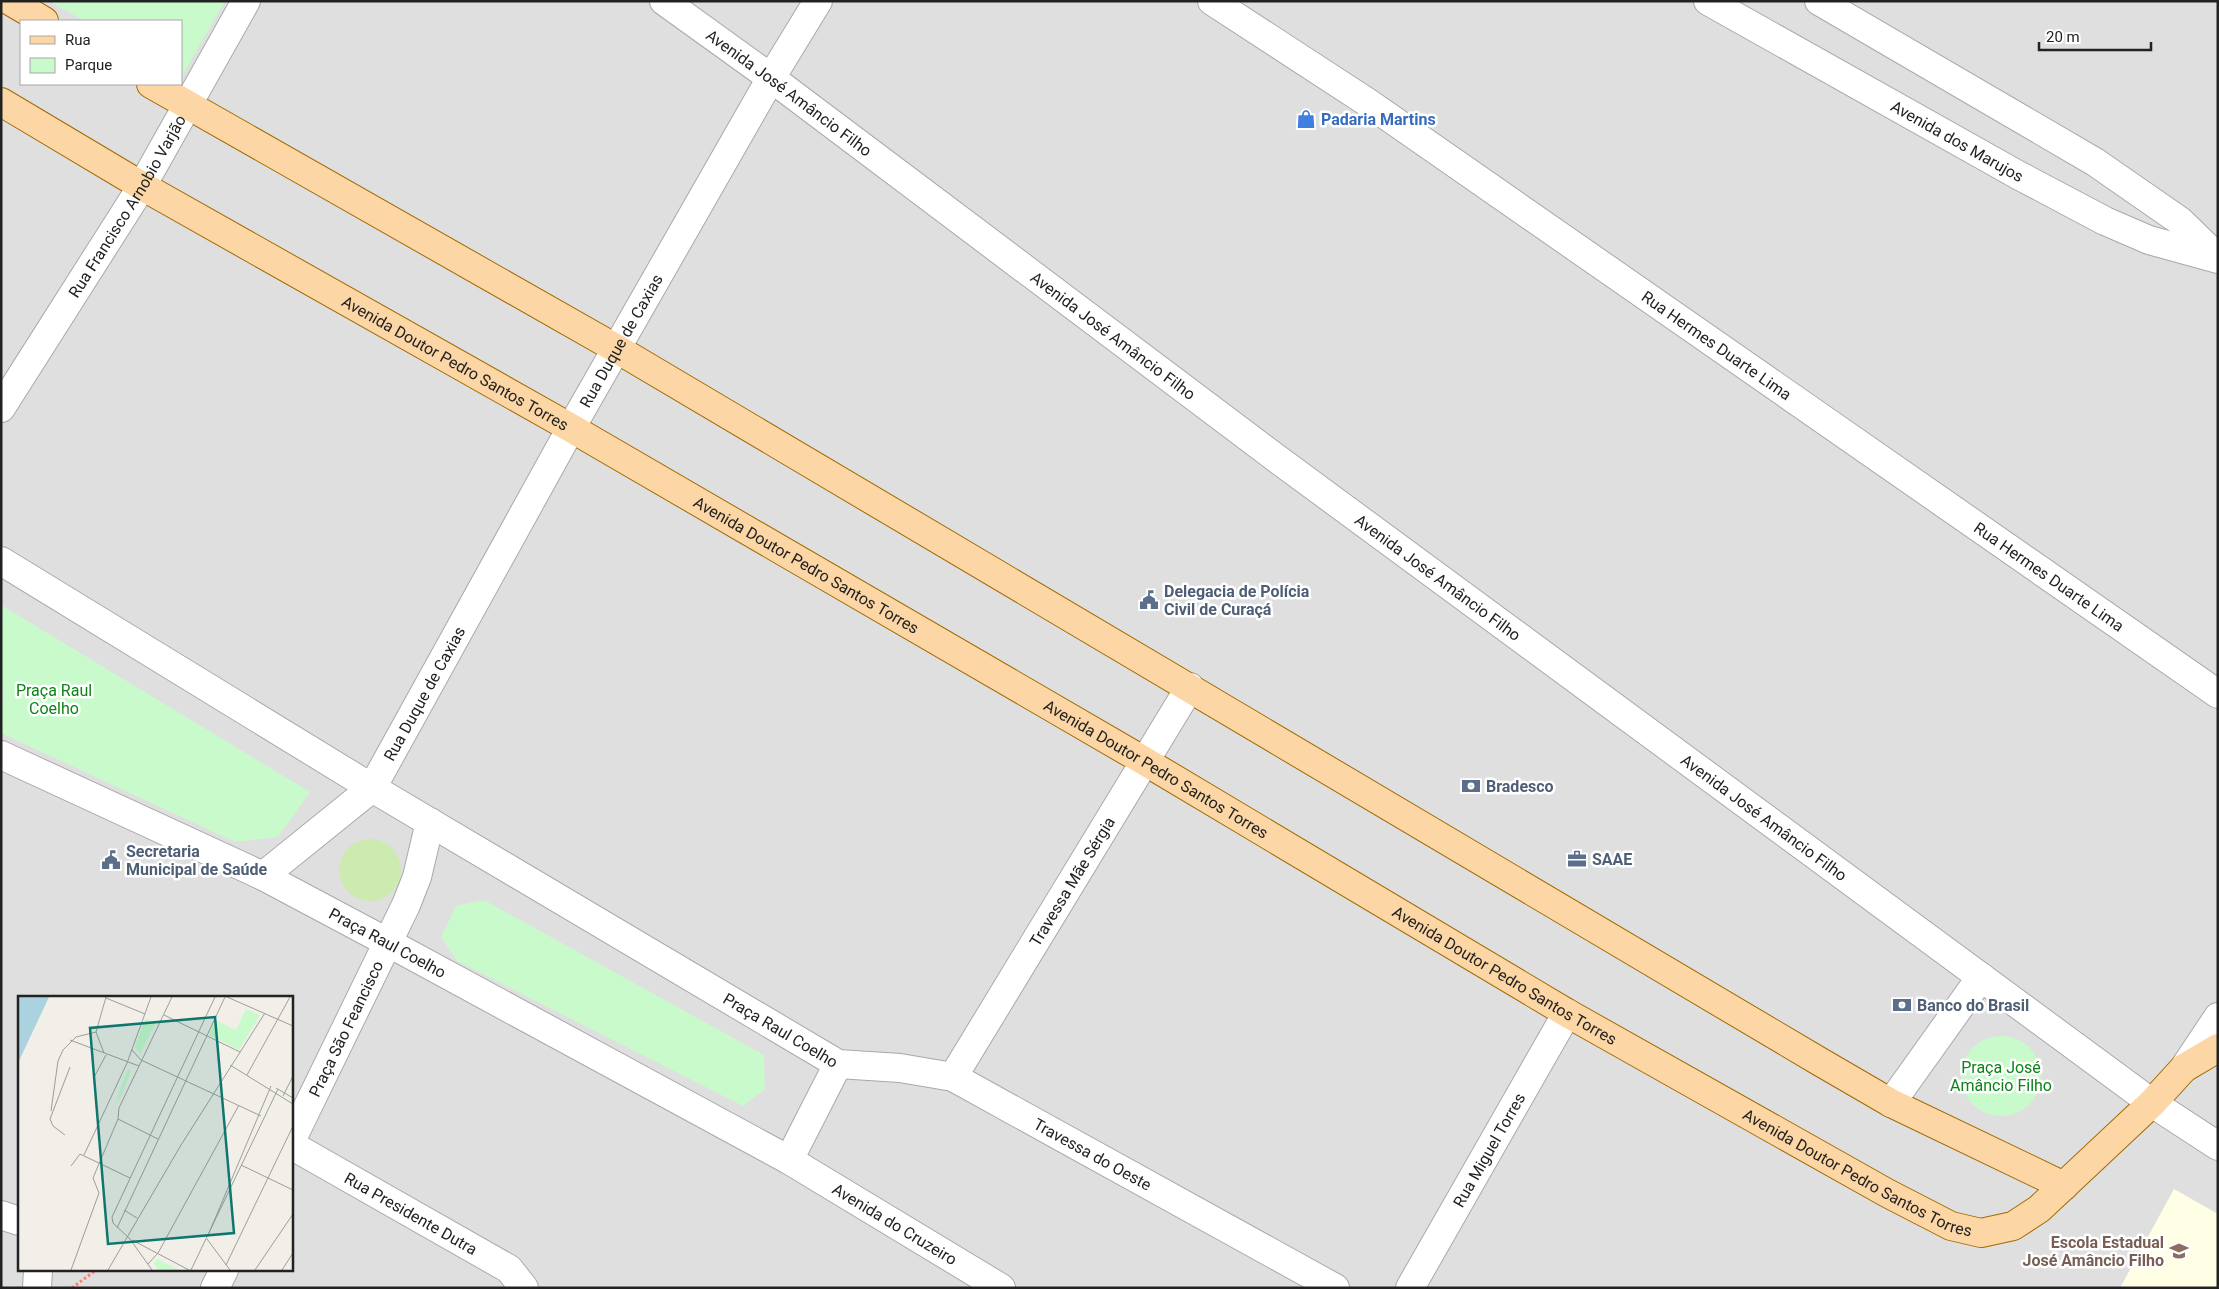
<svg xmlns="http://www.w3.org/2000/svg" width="2219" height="1289" viewBox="0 0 2219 1289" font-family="Roboto,sans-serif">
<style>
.residential{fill:#e0dfdf;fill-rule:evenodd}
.education{fill:#ffffe5}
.grass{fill:#cdebb0}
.park{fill:#c8facc}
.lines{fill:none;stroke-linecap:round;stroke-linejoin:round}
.minor-casing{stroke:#a9a9a9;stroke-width:30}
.major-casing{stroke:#a06b00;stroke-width:30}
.path{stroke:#fa8072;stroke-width:3;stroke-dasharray:2.5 2.5;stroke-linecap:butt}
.minor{stroke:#fff;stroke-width:28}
.major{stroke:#fcd6a4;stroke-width:28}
.labels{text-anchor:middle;stroke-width:5;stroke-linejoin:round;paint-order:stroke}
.street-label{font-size:16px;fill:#222;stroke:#fff}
.shop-label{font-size:16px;font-weight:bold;fill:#366cbe;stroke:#fff;text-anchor:start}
.service-label{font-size:16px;font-weight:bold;fill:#4e5e75;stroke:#fff;text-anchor:start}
.park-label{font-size:16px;fill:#0c8416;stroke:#fff}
.education-label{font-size:16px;font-weight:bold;fill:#785e54;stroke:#fff;text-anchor:end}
.inset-road{fill:none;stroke:#9f9d99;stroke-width:1}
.view{fill:#0f766e;fill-opacity:0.15;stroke:#0f766e;stroke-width:2.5}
.inset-edge{fill:none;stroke:#222;stroke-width:2.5}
</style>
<rect width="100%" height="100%" fill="#f2efe9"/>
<path class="residential" d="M1,1H2218V1288H1ZM21,21H181V84H21ZM19,998H291V1270H19Z"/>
<polygon class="education" points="2174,1189 2218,1214 2218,1288 2120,1288"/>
<circle class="grass" cx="370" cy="870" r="31"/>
<g class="park">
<polygon points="49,1 225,1 182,76 181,21 84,21"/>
<polygon points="1,605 310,792 278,837 235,842 1,733"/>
<polygon points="484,900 764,1055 765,1089 743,1106 457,961 441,937 456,906"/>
<circle cx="2001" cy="1076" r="40"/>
</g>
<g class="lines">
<g class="minor-casing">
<g id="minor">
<path id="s1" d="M664,1L771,78L1280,461L2152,1103L2218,1146"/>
<path id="s2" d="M1212,1L1367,102L2218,694"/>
<path id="s3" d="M1708,1L2018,175L2105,221L2149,240L2218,259"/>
<polyline points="1819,1 2095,162 2180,221 2218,258"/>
<path id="s4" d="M1,408L142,186L246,1"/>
<path id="s5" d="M1,561L372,788L838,1064L900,1068L953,1077L1335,1288"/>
<path id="s6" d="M1,755L263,876L387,942L789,1160L1001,1288"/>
<path id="s7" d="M263,876L372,788L571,428L771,78L818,1"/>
<polyline points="2184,1068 2218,1017"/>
<path id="s8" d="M953,1077L1190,687"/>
<polyline points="1891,1103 1981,977"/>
<path id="s9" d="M291,1141L406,905L417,877L430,822"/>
<path id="s10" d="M291,1145L509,1269L524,1288"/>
<polyline points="789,1160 838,1064"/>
<polyline points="1,1215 19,1221"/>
<polyline points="37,1288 38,1270"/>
<polyline points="215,1288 224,1270"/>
<path id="s11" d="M1410,1288L1567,1013"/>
</g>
</g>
<g class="major-casing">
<g id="major">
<polyline points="10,1 44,21"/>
<polyline points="151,84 617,349 1817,1060 1891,1103 2064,1186"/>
<path id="s12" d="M1,102L142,186L571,428L1146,762L1567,1013L1887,1193L1951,1226L1981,1233L2013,1226L2039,1209L2152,1103L2184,1068L2218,1048"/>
</g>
</g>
<polyline class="path" points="72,1288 96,1270"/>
<use href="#minor" class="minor"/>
<use href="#major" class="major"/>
</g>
<defs>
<g id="shop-bare" transform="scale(1.5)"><path d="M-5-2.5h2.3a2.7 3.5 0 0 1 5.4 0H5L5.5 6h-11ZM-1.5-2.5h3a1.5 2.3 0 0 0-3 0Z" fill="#3f7fe0" stroke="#fff" stroke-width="2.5" paint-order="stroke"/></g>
<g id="civic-bare" transform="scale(1.5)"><path d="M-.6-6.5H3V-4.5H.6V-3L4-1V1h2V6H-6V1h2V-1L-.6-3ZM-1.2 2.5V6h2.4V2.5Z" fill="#5c6f8a" stroke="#fff" stroke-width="2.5" paint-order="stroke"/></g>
<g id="bank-bare" transform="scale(1.5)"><path d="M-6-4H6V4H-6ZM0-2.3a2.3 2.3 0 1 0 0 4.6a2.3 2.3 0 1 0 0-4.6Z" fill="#5c6f8a" stroke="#fff" stroke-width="2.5" paint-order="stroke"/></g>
<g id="office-bare" transform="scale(1.5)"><path d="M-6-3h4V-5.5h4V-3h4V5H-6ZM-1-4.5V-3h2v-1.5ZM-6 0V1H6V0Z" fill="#5c6f8a" stroke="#fff" stroke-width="2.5" paint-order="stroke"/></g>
<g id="school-bare" transform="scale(1.5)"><path d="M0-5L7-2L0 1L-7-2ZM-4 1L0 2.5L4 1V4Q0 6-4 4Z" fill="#8d6e63" stroke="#fff" stroke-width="2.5" paint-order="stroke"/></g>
</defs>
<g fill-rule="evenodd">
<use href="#shop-bare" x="1306" y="119"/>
<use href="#civic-bare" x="1149" y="600"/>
<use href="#bank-bare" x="1471" y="786"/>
<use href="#office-bare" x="1577" y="859"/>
<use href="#civic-bare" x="111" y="860"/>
<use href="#bank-bare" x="1902" y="1005"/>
<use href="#school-bare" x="2179" y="1251"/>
</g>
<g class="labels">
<g class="street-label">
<text dy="6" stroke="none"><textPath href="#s1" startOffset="155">Avenida José Amâncio Filho</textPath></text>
<text dy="6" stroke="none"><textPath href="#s3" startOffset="286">Avenida dos Marujos</textPath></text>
<text dy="6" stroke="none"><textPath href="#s4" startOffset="238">Rua Francisco Arnobio Varjão</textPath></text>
<text dy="6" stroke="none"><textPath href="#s1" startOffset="560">Avenida José Amâncio Filho</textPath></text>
<text dy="6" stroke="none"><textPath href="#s7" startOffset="652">Rua Duque de Caxias</textPath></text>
<text dy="6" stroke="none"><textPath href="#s2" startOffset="611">Rua Hermes Duarte Lima</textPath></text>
<text dy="6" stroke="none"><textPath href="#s12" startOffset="524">Avenida Doutor Pedro Santos Torres</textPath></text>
<text dy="6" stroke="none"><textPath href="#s12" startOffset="929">Avenida Doutor Pedro Santos Torres</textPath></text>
<text dy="6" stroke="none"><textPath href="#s2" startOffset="1016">Rua Hermes Duarte Lima</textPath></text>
<text dy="6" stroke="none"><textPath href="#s1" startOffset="965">Avenida José Amâncio Filho</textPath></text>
<text dy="6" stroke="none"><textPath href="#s7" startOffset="248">Rua Duque de Caxias</textPath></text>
<text dy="6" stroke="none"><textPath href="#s12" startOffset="1334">Avenida Doutor Pedro Santos Torres</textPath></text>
<text dy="6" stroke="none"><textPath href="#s1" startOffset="1370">Avenida José Amâncio Filho</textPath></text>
<text dy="6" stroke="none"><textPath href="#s8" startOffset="229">Travessa Mãe Sérgia</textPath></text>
<text dy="6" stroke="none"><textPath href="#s6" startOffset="430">Praça Raul Coelho</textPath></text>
<text dy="6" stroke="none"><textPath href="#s12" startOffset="1739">Avenida Doutor Pedro Santos Torres</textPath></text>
<text dy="6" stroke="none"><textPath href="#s9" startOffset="125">Praça São Feancisco</textPath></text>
<text dy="6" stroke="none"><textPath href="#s5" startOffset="910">Praça Raul Coelho</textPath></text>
<text dy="6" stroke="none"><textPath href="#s11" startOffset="159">Rua Miguel Torres</textPath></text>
<text dy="6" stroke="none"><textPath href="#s5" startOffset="1252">Travessa do Oeste</textPath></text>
<text dy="6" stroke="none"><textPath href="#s12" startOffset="2144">Avenida Doutor Pedro Santos Torres</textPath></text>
<text dy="6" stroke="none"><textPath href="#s10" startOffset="138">Rua Presidente Dutra</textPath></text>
<text dy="6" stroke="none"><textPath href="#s6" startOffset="1010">Avenida do Cruzeiro</textPath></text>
</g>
<g class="shop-label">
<text x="1321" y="125">Padaria Martins</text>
</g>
<g class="service-label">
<text x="1164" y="597">Delegacia de Polícia<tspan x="1164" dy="18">Civil de Curaçá</tspan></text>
<text x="1486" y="792">Bradesco</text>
<text x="126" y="857">Secretaria<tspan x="126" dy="18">Municipal de Saúde</tspan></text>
<text x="1592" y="865">SAAE</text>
<text x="1917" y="1011">Banco do Brasil</text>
</g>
<g class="park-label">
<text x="54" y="696">Praça Raul<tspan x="54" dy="18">Coelho</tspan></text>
<text x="2001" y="1073">Praça José<tspan x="2001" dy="18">Amâncio Filho</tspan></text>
</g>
<g class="education-label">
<text x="2164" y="1248">Escola Estadual<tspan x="2164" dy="18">José Amâncio Filho</tspan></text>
</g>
</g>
<g transform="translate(18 996)">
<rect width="275" height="275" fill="#f2efe9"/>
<path d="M228,13L242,19L221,54L191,39L198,24L218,34ZM127,23L138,26L122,58L117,51ZM110,72L113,76L101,104L98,105ZM139,263L162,274H140L136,267Z" fill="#c8facc"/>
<path d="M0,1H31L0,67Z" fill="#aad3df"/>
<path class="inset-road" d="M209,1L275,30M88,2L127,18M146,19L222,56M52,44L121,70M114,54L123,64L243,120M86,57L78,36L88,1M212,69L275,108M229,79L272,1M75,83L88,59M258,92L275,102M265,100L275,80M33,115L40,65L45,54L58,41L78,36M100,123L140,143M47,139L35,130L32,123L52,71M66,159L109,67L133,1M223,169L275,194M53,170L62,158L112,182M106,214L119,222M99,232L207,1M191,237L253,90M189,243L212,274M114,244L171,274M130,268L140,257L221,109M208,269L275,130M53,274L81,197L75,182L100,123L101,112L154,1M90,274L163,149L247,17M134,274L112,243L95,227L94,221L197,1M173,274L260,93M237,274L275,218M264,274L275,257"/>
<path class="view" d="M197,21L216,237L90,248L72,32Z"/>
<rect width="275" height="275" class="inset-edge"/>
</g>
<rect width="2219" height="1289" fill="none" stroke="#222222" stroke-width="5"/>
<rect x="20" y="20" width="162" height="65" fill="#ffffff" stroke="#a7a7a7"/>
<rect x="30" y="36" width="25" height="8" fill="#fcd6a4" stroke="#a7a7a7"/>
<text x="65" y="45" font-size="15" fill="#222222">Rua</text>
<rect x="30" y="58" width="25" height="15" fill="#c8facc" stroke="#a7a7a7"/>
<text x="65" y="70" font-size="15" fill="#222222">Parque</text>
<path d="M2039 42v8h112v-8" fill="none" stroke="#222222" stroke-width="2.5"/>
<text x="2046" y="42" font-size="15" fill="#222222" stroke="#ffffff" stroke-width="4" paint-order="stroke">20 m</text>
</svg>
